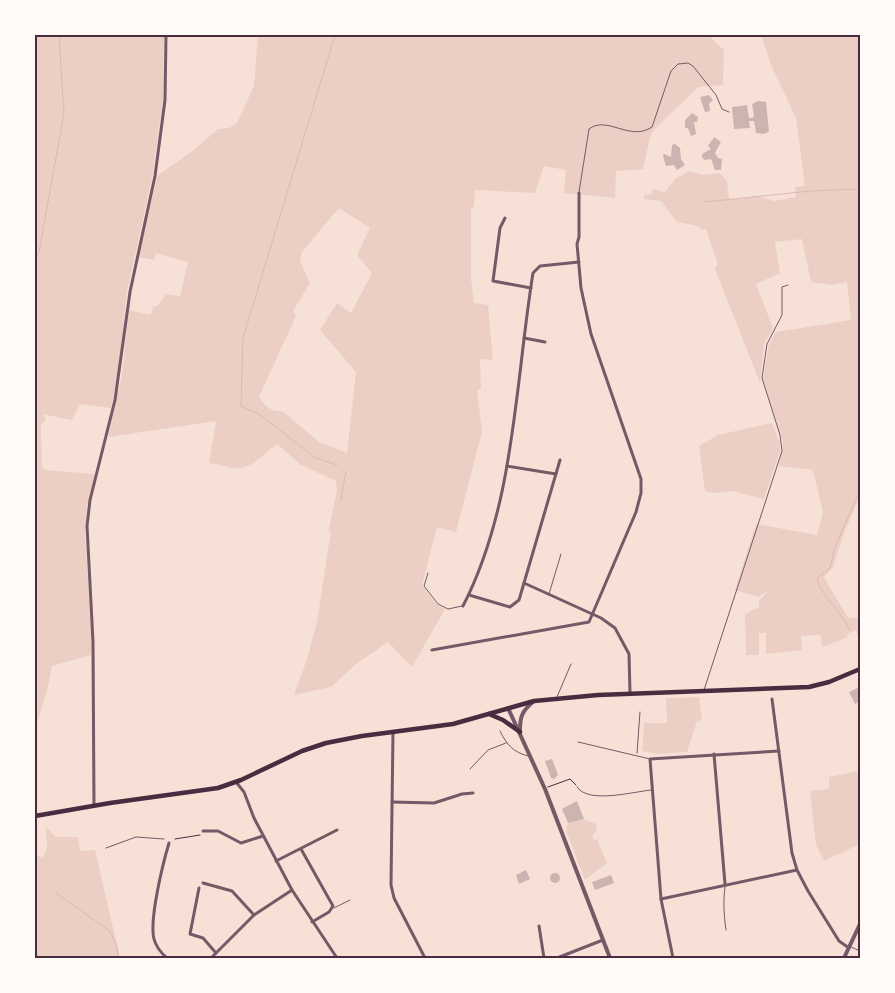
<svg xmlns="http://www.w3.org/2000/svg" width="895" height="993" viewBox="0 0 895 993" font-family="'Space Grotesk',sans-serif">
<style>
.green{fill:#ebcfc5;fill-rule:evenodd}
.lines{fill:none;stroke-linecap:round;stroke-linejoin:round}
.stream{stroke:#dcb8b0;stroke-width:1}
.building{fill:#ccb4b1}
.path{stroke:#4a2c40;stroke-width:1}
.service{stroke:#755966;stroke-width:1}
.minor{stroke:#755966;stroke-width:3}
.tertiary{stroke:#755966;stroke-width:4}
.secondary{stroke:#4a2c40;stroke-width:4.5}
.neatline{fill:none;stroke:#4a2c40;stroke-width:2}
</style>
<rect width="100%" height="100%" fill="#f7e1d7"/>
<g class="green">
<polygon points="35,35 164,35 163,100 152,178 127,292 118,374 111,408 80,404 72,420 42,414 46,418 41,426 42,467 45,470 95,474 87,506 85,531 92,651 91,655 52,666 47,691 35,729"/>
<path d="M258,35H708L724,50L723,85L698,87L651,133L643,169L616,171L615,198L564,193L566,170L544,166L535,193L475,190L474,207L471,208V279L474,303L488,305L493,360L480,359L481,389L477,390L482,432L456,532L437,527L422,585L436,604L445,609L412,667L388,642L356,664L331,687L294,695L307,659L317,622L331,531L328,533L337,491L336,481L301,465L277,444C264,453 251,471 232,468C224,466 218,464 209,463L216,421L108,437L122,375L129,310L151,315L153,306H157L166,294L180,296L188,262L156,253L154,260L139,257L157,176L194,150L218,129L229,128L237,123L254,86ZM339,208L370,228L357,255L372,273L351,313L337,303L320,330L356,372L347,453L319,442L282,411C272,413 264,405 259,397L296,316L293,311L310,283L300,261L302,252Z"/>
<polygon points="761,35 860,35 860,497 845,530 833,567 824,577 848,618 860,617 860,647 856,630 847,634 848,637 822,647 821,635 801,636 802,650 766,654 766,633 759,633 759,655 746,655 745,614 759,607 759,601 769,590 758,597 735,590 756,524 817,535 823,512 813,470 779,466 783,443 763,379 769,344 776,332 851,320 847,282 832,285 811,282 802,239 775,242 780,273 756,284 773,328 764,344 760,383 715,269 718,264 706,229 702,230 699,226 677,222 661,201 644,199 644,195 652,194 653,189 665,192 675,179 690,171 704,175 720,173 727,181 729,200 758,196 774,201 796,197 795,187 805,186 796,118 771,65"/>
<polygon points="772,423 780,443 780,451 764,499 732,491 715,493 705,491 699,446 718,435"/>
<polygon points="699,697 702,720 697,721 687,752 659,754 642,751 644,723 667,723 666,698"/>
<polygon points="860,766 860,844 824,861 816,845 810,791 829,789 829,777 858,771"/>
<polygon points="578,819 579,821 584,819 596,824 597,830 592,836 594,840 597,839 607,863 585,880 566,831 568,823"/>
<polygon points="46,827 56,837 78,837 80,851 95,850 120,958 35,958 35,856 43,857 47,848"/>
</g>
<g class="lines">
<g class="stream">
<polyline points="335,35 243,338 241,406 262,416 314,457 337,465"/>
<polyline points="704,202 811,191 860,189"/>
<polyline points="35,258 39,252 64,113 59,35"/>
<polyline points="860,456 860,458"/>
<polyline points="341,499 346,471"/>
<path d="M849,629C842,613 819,593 817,578L830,568L835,547L860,490"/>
<polyline points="56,893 110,931 116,944 119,958"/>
</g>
</g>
<g class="building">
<polygon points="709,95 713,100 709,104 710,111 705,112 700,97"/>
<polygon points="758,101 766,102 769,132 763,134 756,133 754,121 749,121 750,128 734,129 732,107 747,105 749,118 752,118 754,116 752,104"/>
<polygon points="692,113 698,117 697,122 694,122 696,134 691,136 688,128 685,128 685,120"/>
<polygon points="714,137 721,142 715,153 718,158 722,159 721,170 715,170 711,159 704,160 702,157 702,154 711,149 708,146"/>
<polygon points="675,144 680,148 681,159 685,165 677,170 674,165 666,166 663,156 664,154 671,157 672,145"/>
<polygon points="860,687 860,701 855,704 849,692"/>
<polygon points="552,759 558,775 554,779 551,778 545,761"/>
<polygon points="577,801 584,819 568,823 562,809"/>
<polygon points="526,870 530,879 519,884 516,875"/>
<circle cx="555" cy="878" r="5"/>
<polygon points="611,875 614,883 595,890 592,882"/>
</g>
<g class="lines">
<g class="path">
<polyline points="548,787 570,779 576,785"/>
<polyline points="175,839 200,835"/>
</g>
<g class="service">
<path d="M579,192L589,129C607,115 630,142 652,127L671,71L678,64L688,63L693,66L716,95L722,109L729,112"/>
<polyline points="428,573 424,586 438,604 448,609 462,606"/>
<polyline points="549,594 561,554"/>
<polyline points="704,690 782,451 780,435 762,378 767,344 782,315 782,287 788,285"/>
<polyline points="557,697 571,664"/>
<path d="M500,731C507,745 513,752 528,756"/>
<polyline points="578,742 650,759"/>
<polyline points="637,753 640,712"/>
<polyline points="470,769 488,750 506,743"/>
<path d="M577,787C588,804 632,792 651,790"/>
<polyline points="106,848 136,837 164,839"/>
<path d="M725,887C723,902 724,916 726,930"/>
<polyline points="334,908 350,900"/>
<polyline points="851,947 860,951"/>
</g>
<g class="minor">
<polyline points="505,218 500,228 493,281 531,288"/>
<polyline points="524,338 545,342"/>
<polyline points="507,466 556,474"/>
<polyline points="524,583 601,618 615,628 629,654 630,693"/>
<polyline points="469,595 510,607 519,600 560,460"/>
<path d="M463,606C515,505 515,384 533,273L540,266L579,262"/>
<polyline points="432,650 589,622 636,512 641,493 641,479 591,334 581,288 577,244 579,237 579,193"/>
<polyline points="772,699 792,853 797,870 808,891 839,941 849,948"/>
<polyline points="393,732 391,885 394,898 425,958"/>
<polyline points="714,754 725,884"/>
<polyline points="236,782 244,792 254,818 292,890 337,958"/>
<polyline points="392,802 434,803 462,794 473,793"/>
<polyline points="94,806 93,642 87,526 90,500 115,400 130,292 155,176 165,100 166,35"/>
<polyline points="203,831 218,831 241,843 263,836"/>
<polyline points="301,849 333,906 329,912 312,922"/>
<polyline points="276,861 337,830"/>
<polyline points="203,883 232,891 254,915"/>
<polyline points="199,888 190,934 203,938 216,953"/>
<polyline points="661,899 797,870"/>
<polyline points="539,926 544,958"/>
<path d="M167,958C160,952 156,947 154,939C149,920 163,863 169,843"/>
<polyline points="211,958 254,915 292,890"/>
<polyline points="557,958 603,940"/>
<polyline points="673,958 661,899 650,759 779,751"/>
</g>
<g class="tertiary">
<polyline points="508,708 545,789 610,958"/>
<path d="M520,730C520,717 522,711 533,702"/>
<polyline points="844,958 860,924"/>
</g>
<g class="secondary">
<polyline points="489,714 503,720 520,732"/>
<polyline points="35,816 110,803 218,788 241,780 302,751 326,743 362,736 453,724 534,701 598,695 809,687 829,682 860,669"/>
</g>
</g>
<rect width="895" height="993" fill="none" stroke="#fffaf5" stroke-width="72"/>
<rect x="36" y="36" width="823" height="921" class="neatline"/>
</svg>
